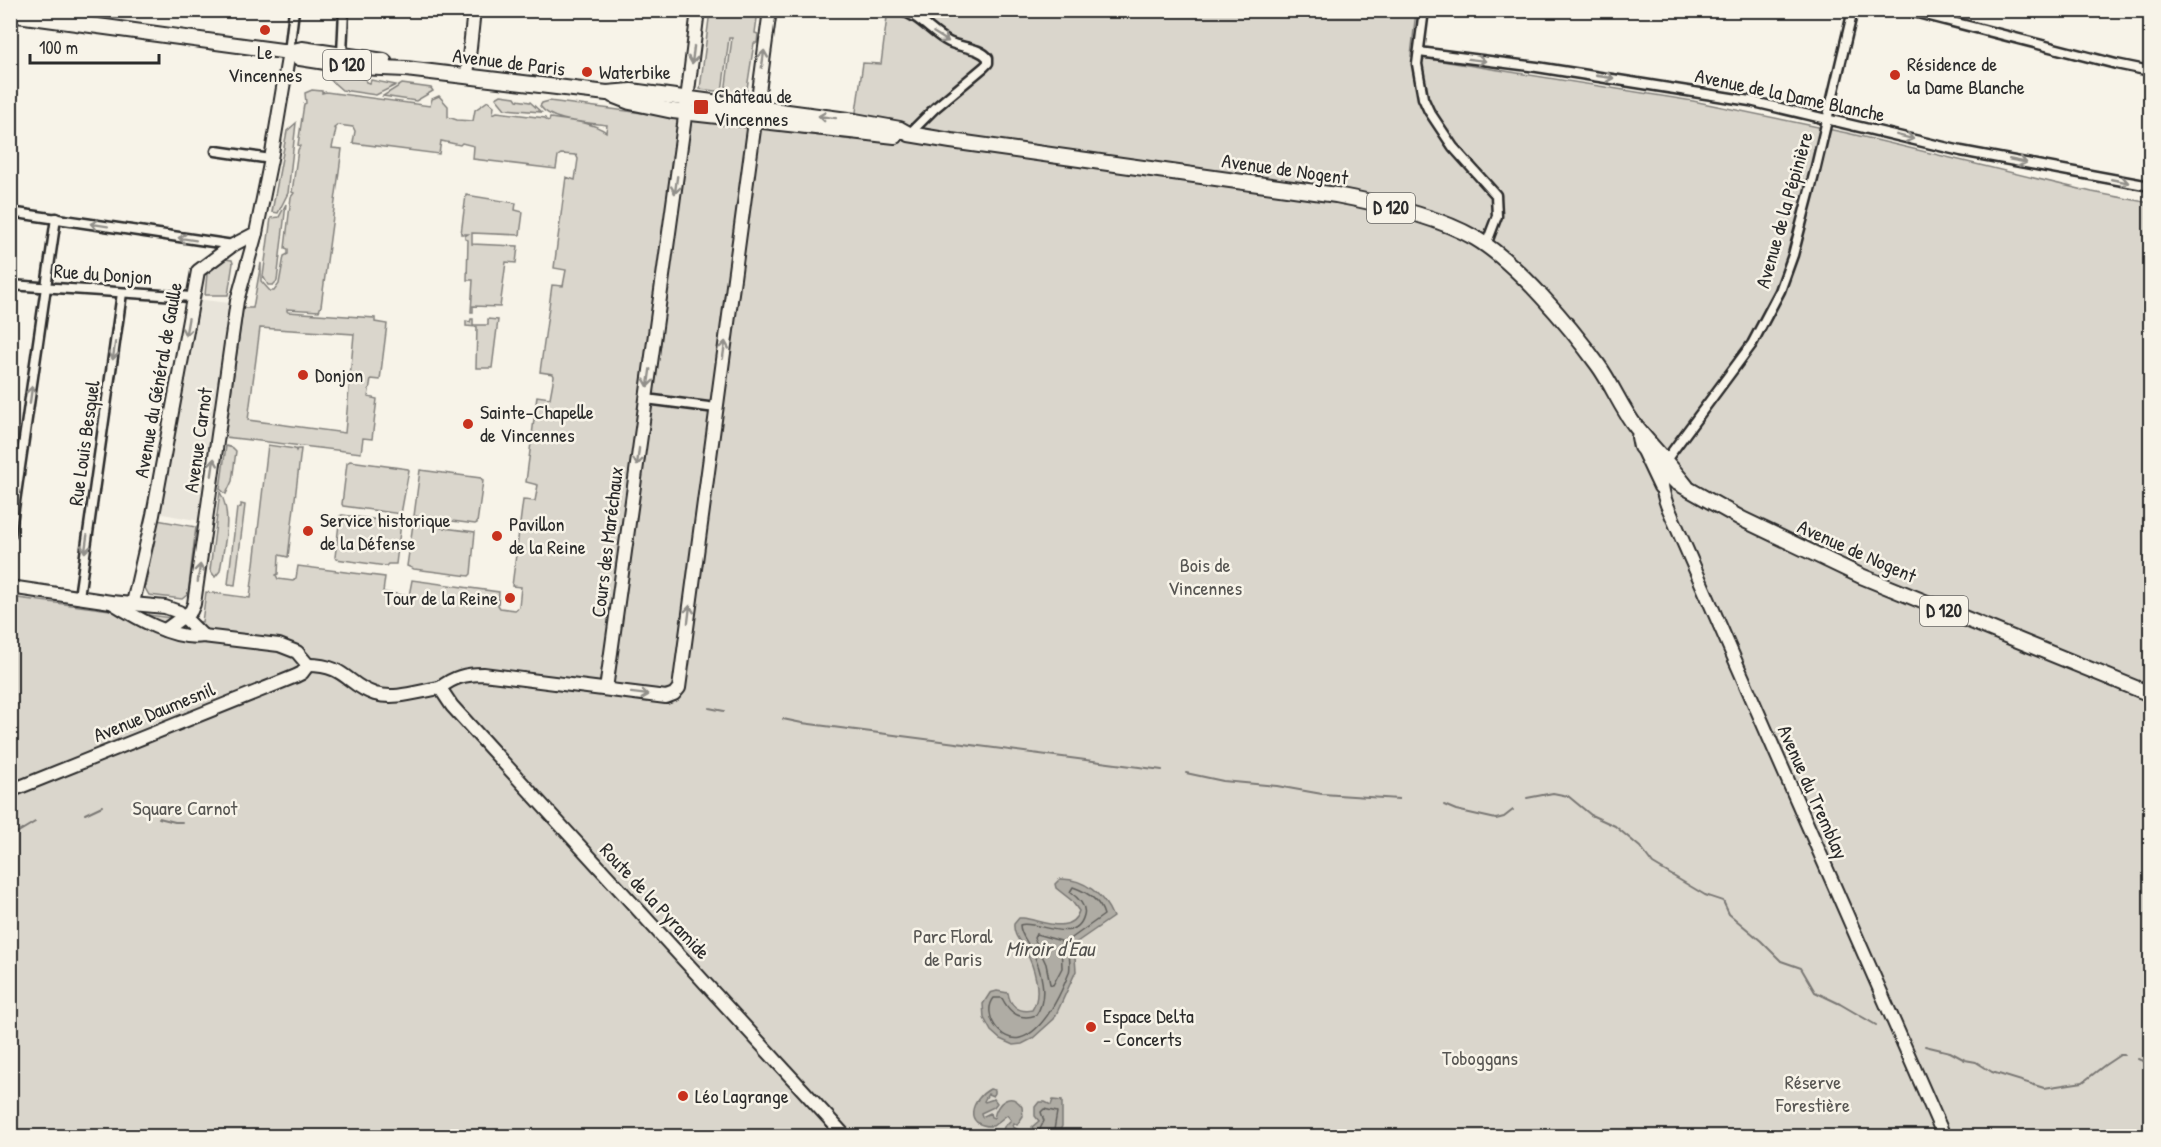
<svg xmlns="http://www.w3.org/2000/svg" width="2161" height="1147" viewBox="0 0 2161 1147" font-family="'Patrick Hand',sans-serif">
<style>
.built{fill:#e8e4da}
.green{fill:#dad6cc;stroke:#82807c;stroke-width:1.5;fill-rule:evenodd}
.water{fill:#afaca4;stroke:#7a7874;stroke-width:1.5}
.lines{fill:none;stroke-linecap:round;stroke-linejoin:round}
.shore{stroke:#605f5b;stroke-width:1.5}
.stream{stroke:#7a7874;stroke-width:2}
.street-casing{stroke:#2b2b2b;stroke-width:13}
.secondary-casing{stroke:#2b2b2b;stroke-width:16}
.primary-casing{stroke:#2b2b2b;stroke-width:18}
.street{stroke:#f7f3e8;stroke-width:8}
.secondary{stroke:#f7f3e8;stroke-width:12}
.primary{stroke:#f7f3e8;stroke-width:14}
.oneway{stroke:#918f8a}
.poi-dot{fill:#c8321e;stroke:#f7f3e8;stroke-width:2}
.labels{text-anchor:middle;stroke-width:5;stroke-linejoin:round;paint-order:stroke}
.shield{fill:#f7f3e8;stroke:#686764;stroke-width:1.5}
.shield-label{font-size:18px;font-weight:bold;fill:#2b2b2b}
.poi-label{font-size:20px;fill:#2b2b2b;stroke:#f7f3e8;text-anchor:start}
.street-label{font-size:20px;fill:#2b2b2b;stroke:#f7f3e8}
.park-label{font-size:20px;fill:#575653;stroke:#f7f3e8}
.water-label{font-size:21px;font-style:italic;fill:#53524f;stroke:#f7f3e8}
</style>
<rect width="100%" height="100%" fill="#f7f3e8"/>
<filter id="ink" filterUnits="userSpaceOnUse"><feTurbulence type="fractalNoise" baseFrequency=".0167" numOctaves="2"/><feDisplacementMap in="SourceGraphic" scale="12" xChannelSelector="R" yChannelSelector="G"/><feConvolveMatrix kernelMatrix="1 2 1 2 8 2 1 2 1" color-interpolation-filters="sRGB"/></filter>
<g filter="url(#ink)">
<polygon class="built" points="195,299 230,303 201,521 157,513"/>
<g class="green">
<polygon points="710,11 758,11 755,33 758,34 757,43 754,43 746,95 725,93 732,38 729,38 722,92 700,89"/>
<path d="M871,11H1416L1411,56L1693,101L1847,133L2092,192L2150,203V1136H11L10,597L202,622L206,592L250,598L268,445L295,449L296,451L297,449H301L288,557L279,555L278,574L276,575L278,579L293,581L296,578L298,566L385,577L383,592L409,596L412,580L499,592L498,605L500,608L515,610L519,607L521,587L512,586L523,500L535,501L538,485L526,482L537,396L550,398L554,376L553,374L540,372L552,285L563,286L566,270L554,268L566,177L575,180L578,159L576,155L561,154L558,156L556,169L473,159L474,146L462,143L460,145L441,141L439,154L353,143L355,131L353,127L338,125L334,128L336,129L332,148L342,149L321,306L319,311L287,309V311L288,312L375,318V322L387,324L380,380L371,379L368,397L377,399L372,439L363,438L361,453L225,437L243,308H253L261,263V281L270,291H274L279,284L284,256L288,254V249L285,248L291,197L294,193L292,192L298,150L300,146L298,145L304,104L306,103L305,93L312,90L322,91V93L326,92L430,106L432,99L439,96L448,106V117L457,120L473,121L475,110L488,101L494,106L493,114L497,112L545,118L546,120L549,121L550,118C569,121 590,121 606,132L607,125C587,122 552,123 540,106L542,103L549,101L852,140L863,63L881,64L887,17H870ZM260,328L354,334L345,433L248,420Z"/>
<polygon points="328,73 330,76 335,77 336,75 365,79 366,82 370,83 371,80 396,85 376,95 342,90 325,75"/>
<polygon points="402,84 431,88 433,91 416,101 383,96"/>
<polygon points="501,95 515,97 517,100 530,102 541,112 505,109 496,98"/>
<polygon points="296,123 288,193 278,213 272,212 287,131"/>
<polygon points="466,195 516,203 515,210 523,212 520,235 472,233 472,244 518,246 516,263 506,262 500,307 473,306 473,312 471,312 473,280 467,280 468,240 465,239 465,236 468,234 461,234"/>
<polygon points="286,204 277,281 273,285 268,285 263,276 271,218 279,217"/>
<polygon points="225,259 232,260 233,263 228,295 205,295 207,274"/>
<polygon points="471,319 473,319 473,325 488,325 488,319 498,320 492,368 476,368 477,327 466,326 466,321 470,322"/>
<polygon points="226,446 233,448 236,451 232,481 226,494 220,489"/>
<polygon points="350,461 408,469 409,470 401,514 343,506 342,504 347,463"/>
<polygon points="420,470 481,478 483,481 477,523 475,524 414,516"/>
<path d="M220,492C233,515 224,545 220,571L215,577L210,570Z"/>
<polygon points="241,504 245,505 235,585 228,584 237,508 241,507"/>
<polygon points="342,515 401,523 396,564 388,564 386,566 336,559 335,557 340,516"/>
<polygon points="157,520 196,527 188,594 182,599 149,595 145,588"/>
<polygon points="413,524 475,532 471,574 469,576 414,569 407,566"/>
</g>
<g class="water">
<path d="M1060,879C1084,878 1104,895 1113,917L1074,944L1076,971L1054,1019L1032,1039L1022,1044L1013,1045L1000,1039L991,1031L984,1018L983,1004L990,993L997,991L1008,993C1010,1006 1019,1013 1032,1010C1043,994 1034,966 1025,950C1020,941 1013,935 1014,924L1019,918H1023C1040,920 1071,936 1079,911L1071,900L1056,888L1055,884Z"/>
<path d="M990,1089L995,1090V1093L993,1096L988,1094L984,1101L985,1102L994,1099L997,1103L994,1107L981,1113L982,1117L990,1113L991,1117L994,1118C996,1103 1011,1090 1022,1107L1023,1116L1017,1125L1014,1123L1013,1127L1022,1132V1136H1001L1004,1127L1011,1120L1007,1115L993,1126C962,1127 971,1099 990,1089Z"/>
<polygon points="1053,1100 1062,1101 1062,1126 1058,1136 1033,1136 1035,1133 1032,1127 1039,1121 1035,1116 1035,1107 1039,1102 1045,1102 1051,1105"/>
</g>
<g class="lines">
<g class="shore">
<path d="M1073,887C1087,892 1100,900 1104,915L1069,940C1067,951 1072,963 1069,973C1061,993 1044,1032 1020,1038C1001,1043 981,1014 994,998H1002C1009,1012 1020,1021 1036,1015C1049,997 1041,969 1032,951C1028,942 1020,935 1020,925C1035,919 1076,947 1084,915C1087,905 1077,897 1070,892Z"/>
<polygon points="1036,934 1061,941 1062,968 1053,985 1050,984 1046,964 1034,938"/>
<polyline points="1040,1136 1040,1129 1044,1121 1041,1112 1044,1109 1057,1112 1053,1136"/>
</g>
<g class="stream">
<polyline points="709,708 724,711"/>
<polyline points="783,719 802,723 1162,770"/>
<polyline points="1186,773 1223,781 1277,786 1322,794 1399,799"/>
<polyline points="1527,798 1553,793 1568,796 1591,815 1615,826 1640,847 1653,864 1705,895 1723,901 1729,914 1761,941 1781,961 1801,968 1815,992 1840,1004 1876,1025"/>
<polyline points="1444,805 1456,810 1496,819 1504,817 1513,810"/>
<polyline points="85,814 102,806"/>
<polyline points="159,818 175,822 182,822"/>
<polyline points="10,837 35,822"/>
<polyline points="1925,1046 1950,1052 1965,1060 1976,1062 1992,1072 2044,1088 2083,1082 2105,1065 2120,1055 2124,1055"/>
<polyline points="2138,1059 2150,1064"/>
</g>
<g class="street-casing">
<g id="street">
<polyline points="866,10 878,10"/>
<path d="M898,10C919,14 931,33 949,42C961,48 979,47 988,58V63L984,67L935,108L909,134"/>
<polyline points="1424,10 1417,64 1423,98 1429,111 1453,147 1496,195 1497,216 1486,245"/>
<polyline points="1906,10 2116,64 2150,71"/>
<polyline points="289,52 294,10"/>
<polyline points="1419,52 1537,67 1750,101 1961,151 2150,186"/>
<polyline points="342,54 344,10"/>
<polyline points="216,151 271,159"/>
<polyline points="10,212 233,245"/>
<polyline points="10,285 192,297"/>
<polyline points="646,399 716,408"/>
<polyline points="1666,460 1752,344 1780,291 1793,255 1815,171 1853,10"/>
<polyline points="10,536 56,218"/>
<polyline points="79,597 122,293"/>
</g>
</g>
<g class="secondary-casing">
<g id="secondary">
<polyline points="467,76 474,10"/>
<polyline points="1643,451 1660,487"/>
<path d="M1665,461C1660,478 1661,489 1667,505L1944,1136"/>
<polyline points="10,587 111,602 165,607 179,612 203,636"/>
<path d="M111,602C135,617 174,641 203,636L279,645L297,652L308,665"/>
<polyline points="133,603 153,515 198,271 233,245 256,233 271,159 289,52"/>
<polyline points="165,630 191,611 194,604 237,301 256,233"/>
<path d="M308,665C347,665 346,685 375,694C396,700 419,691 440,688"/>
<path d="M440,688C453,677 466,674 483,674L666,697L674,694L679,688L770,10"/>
<polyline points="440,688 452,706 492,750 845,1136"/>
<polyline points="606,689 684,124 698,10"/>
<polyline points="10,791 296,676 302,673 308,665"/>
</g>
</g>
<g class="primary-casing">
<g id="primary">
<path d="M10,14L289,52L300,58L358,67L406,69L607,93L631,91L855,121L900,129L909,134L951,141L1336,195C1379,203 1437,216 1475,238C1516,262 1570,326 1598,365C1612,384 1621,408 1636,427C1652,447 1670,465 1686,486"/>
<polyline points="289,52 302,49 384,61"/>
<polyline points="612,95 630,102 673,111 895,136"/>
<polyline points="1639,437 1641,447 1676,482 1742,519 1861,576 2150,694"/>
</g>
</g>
<use href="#street" class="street"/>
<use href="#secondary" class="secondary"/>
<use href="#primary" class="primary"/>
</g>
<defs><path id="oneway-shaft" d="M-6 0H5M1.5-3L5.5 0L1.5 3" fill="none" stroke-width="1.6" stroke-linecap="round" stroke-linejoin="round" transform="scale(1.5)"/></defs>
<g class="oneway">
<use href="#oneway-shaft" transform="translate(941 37) rotate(32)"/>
<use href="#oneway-shaft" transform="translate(693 55) rotate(97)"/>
<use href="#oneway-shaft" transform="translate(763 59) rotate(-82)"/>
<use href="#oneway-shaft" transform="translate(1477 60) rotate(7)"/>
<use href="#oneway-shaft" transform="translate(1605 77) rotate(8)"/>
<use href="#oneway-shaft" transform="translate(827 117) rotate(-173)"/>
<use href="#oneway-shaft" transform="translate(1905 137) rotate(14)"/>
<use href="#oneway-shaft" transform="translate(2018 161) rotate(11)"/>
<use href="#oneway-shaft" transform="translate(2120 181) rotate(11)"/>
<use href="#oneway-shaft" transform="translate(676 185) rotate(98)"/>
<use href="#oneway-shaft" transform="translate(99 225) rotate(-171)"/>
<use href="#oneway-shaft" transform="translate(187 239) rotate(-171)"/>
<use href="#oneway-shaft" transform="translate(187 327) rotate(100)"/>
<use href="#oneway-shaft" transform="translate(724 350) rotate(-82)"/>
<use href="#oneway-shaft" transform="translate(114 351) rotate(98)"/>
<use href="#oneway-shaft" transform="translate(649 378) rotate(98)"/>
<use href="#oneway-shaft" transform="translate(31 395) rotate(-82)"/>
<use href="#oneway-shaft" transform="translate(638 457) rotate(97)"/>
<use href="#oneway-shaft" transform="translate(213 467) rotate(-82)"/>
<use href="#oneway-shaft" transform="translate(86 544) rotate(98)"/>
<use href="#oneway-shaft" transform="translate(199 573) rotate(-82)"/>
<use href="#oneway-shaft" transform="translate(689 614) rotate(-83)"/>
<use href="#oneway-shaft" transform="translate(640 694) rotate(7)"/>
</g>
</g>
<g class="poi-dot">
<circle cx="265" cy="30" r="6"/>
<circle cx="587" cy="72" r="6"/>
<circle cx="1895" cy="75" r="6"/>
<rect x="693" y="99" width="16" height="16" rx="3"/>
<circle cx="303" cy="375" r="6"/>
<circle cx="468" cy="424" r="6"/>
<circle cx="308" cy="531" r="6"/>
<circle cx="497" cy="536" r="6"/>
<circle cx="510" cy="598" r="6"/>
<circle cx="1091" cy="1027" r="6"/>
<circle cx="683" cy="1096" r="6"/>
</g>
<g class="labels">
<g class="shield">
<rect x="323" y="50" width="48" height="30" rx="4.5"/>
<rect x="1367" y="193" width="48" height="30" rx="4.5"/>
<rect x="1920" y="596" width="48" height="30" rx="4.5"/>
</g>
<g class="shield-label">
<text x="347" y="71">D 120</text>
<text x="1391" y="214">D 120</text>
<text x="1944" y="617">D 120</text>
</g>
<g class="poi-label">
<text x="265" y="59" text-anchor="middle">Le<tspan x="265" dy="23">Vincennes</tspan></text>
<text x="1907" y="71">Résidence de<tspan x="1907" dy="23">la Dame Blanche</tspan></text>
<text x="599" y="79">Waterbike</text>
<text x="714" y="103">Château de<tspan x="714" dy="23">Vincennes</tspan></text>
<text x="315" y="382">Donjon</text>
<text x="480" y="419">Sainte-Chapelle<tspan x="480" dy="23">de Vincennes</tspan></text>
<text x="320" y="527">Service historique<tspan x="320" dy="23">de la Défense</tspan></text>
<text x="509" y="531">Pavillon<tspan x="509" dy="23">de la Reine</tspan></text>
<text x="498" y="605" text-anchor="end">Tour de la Reine</text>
<text x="1103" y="1023">Espace Delta<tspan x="1103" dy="23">- Concerts</tspan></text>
<text x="695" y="1103">Léo Lagrange</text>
</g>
<g class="street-label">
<text transform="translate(509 62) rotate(7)" y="7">Avenue de Paris</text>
<text transform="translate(1790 95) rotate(12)" y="7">Avenue de la Dame Blanche</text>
<text transform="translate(1285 169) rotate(8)" y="7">Avenue de Nogent</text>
<text transform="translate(1784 210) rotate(-74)" y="7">Avenue de la Pépinière</text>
<text transform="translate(103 274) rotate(4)" y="7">Rue du Donjon</text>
<text transform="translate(158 380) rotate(-80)" y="7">Avenue du Général de Gaulle</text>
<text transform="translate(198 440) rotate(-82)" y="7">Avenue Carnot</text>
<text transform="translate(84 443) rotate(-82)" y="7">Rue Louis Besquel</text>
<text transform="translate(607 542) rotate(-83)" y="7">Cours des Maréchaux</text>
<text transform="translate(1857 551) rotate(24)" y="7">Avenue de Nogent</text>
<text transform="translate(154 712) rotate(-22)" y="7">Avenue Daumesnil</text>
<text transform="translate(1813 792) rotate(66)" y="7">Avenue du Tremblay</text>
<text transform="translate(655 901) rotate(47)" y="7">Route de la Pyramide</text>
</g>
<g class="park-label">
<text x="1205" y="572">Bois de<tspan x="1205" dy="23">Vincennes</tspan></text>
<text x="185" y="815">Square Carnot</text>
<text x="953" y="943">Parc Floral<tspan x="953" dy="23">de Paris</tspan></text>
<text x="1480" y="1065">Toboggans</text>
<text x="1813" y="1089">Réserve<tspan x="1813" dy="23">Forestière</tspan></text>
</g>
<g class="water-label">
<text x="1050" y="956">Miroir d'Eau</text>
</g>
</g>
<rect width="2161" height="1147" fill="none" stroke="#f7f3e8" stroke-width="36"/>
<rect x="18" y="18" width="2125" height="1111" fill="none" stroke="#2b2b2b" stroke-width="2" filter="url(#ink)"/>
<path d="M30 54v9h129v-9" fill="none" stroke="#2b2b2b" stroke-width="3"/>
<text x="39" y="54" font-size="18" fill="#2b2b2b" stroke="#f7f3e8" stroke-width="4.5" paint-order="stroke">100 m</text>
</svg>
